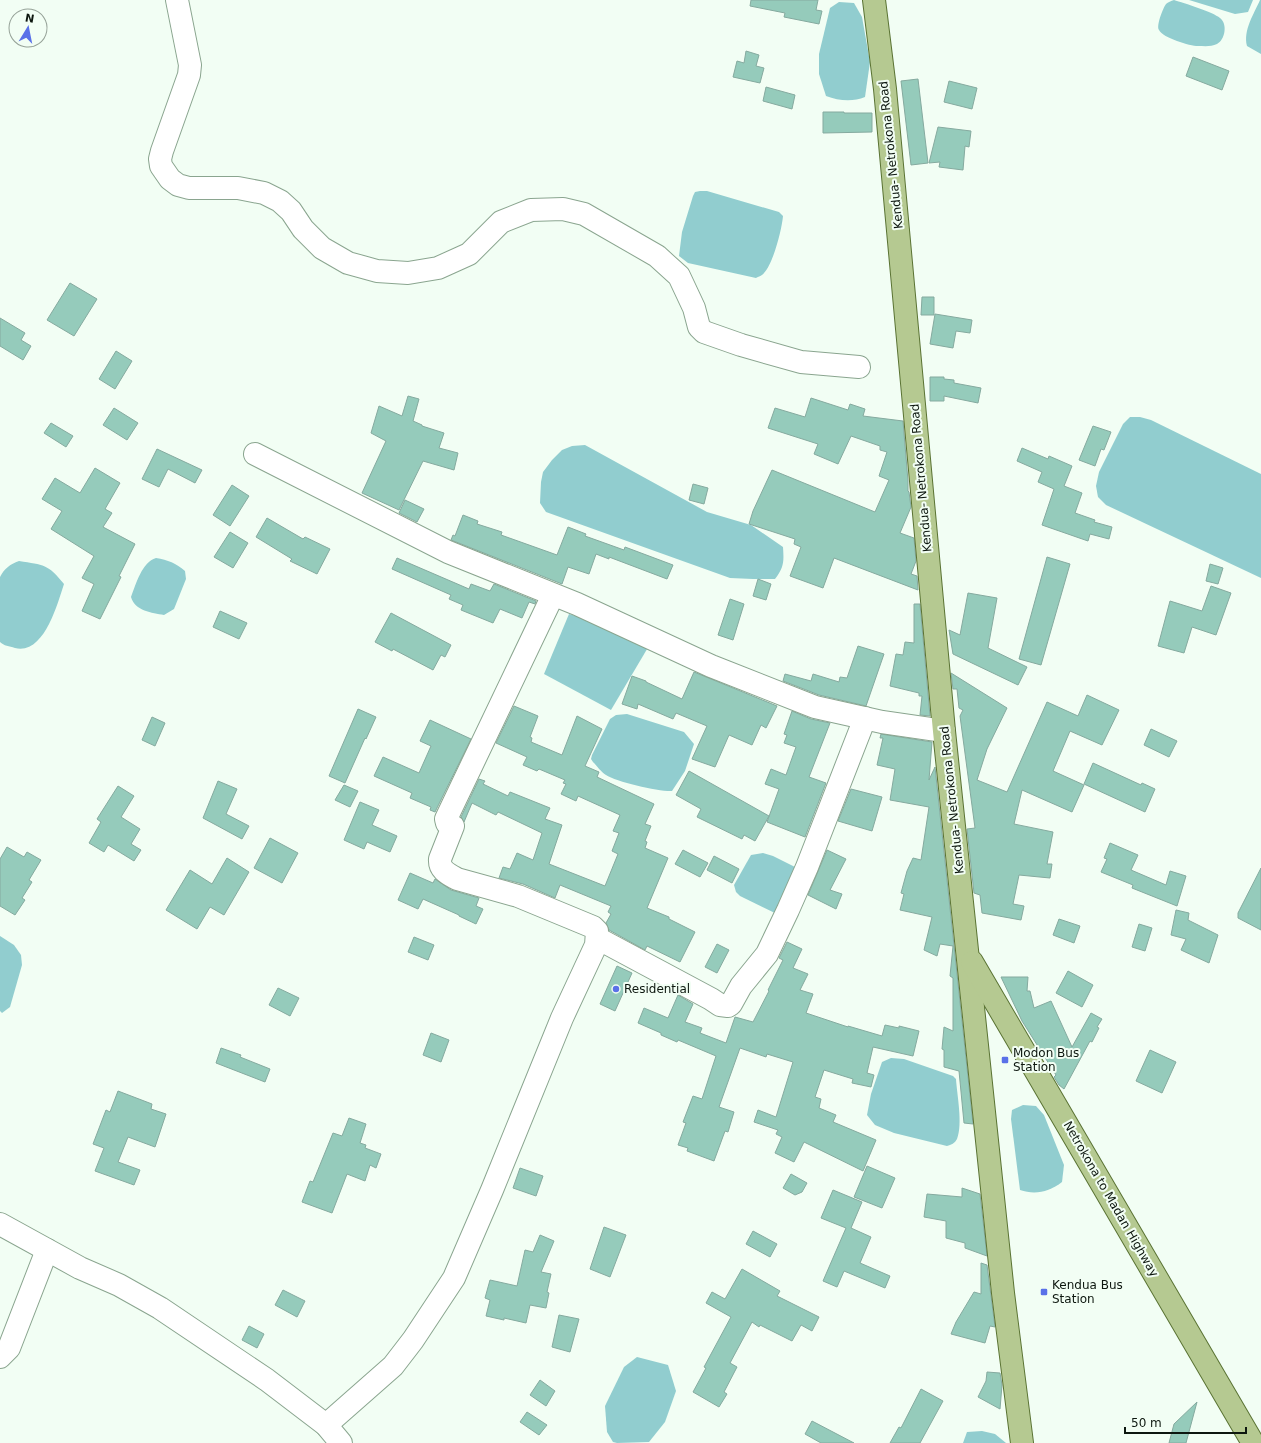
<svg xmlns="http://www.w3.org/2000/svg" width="1261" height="1443" viewBox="0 0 1261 1443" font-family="'DejaVu Sans',sans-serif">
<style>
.water{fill:#91cdcf}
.building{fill:#95cbbb;stroke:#85aa9f}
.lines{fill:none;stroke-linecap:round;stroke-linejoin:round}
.minor-casing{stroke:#8aa58f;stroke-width:24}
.major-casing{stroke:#5a7333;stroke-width:24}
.minor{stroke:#fff;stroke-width:22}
.major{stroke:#b5c991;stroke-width:22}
.poi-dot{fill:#5a71e8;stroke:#f2fef4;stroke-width:1.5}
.labels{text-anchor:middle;stroke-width:4;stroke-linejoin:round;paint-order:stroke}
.street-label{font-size:12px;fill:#0d170f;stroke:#f2fef4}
.poi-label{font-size:12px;fill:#0d170f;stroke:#f2fef4;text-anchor:start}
</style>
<rect width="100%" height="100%" fill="#f2fef4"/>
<g class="water">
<path d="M1174,0C1184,3 1213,12 1220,18C1228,24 1225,40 1217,44C1211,47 1204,46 1198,46C1190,46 1163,38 1159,30C1156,26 1163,8 1166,4C1168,2 1171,1 1174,0Z"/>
<polygon points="1189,0 1253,0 1248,12 1235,14"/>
<path d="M1260,0H1261V54L1247,46C1243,30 1254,14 1260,0Z"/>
<path d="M839,2L854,3L862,17L870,62L865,97C853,102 839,101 826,96L819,74V54L830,8Z"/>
<path d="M700,191H707L779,212L783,216C782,229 773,264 764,273C763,275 758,277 756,278L688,263L679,256L682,232L693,196L695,192Z"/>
<polygon points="1130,417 1140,417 1151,420 1261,474 1261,578 1106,505 1098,497 1096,486 1099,472 1123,424"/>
<path d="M585,445L707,512L751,525L783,547C784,562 784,567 775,579H753L730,578L546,512L540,503L541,482L543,472L552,460L562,450L572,446Z"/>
<path d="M156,558C168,560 176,563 185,571L186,579L174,609L164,615C152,613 135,611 131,597C136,584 142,562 156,558Z"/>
<path d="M19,561C44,565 48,564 64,584C57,605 44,655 15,648C9,646 4,646 0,642V577C4,569 10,564 19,561Z"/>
<polygon points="569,614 653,639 611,710 544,674"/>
<path d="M627,714L684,732L694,744L685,771L672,791C661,792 616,782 606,775C601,772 597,766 593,762L591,759L592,755L610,719L616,715Z"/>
<polygon points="763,853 773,856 797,868 779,915 740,896 736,892 734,885 751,855"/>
<polygon points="0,936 14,945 21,955 22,965 10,1007 2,1013 0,1011"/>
<path d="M891,1058L904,1059L953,1076L956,1079C957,1095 963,1124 957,1139C955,1143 951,1145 947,1146L894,1133L875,1125L867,1115L871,1094L882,1062Z"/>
<path d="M1023,1105L1036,1106L1044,1115L1064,1165L1062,1182C1049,1192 1035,1195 1020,1190L1011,1119L1012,1110Z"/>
<polygon points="637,1357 668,1365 676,1391 665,1422 649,1442 617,1443 613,1442 607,1432 605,1406 624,1367"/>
<polygon points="982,1431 995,1434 1006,1443 963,1443 967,1432"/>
</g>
<g class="building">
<polygon points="751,0 818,0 816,10 822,11 819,24 784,17 785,13 750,6"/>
<polygon points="746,51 759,55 756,66 764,68 760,83 733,77 737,61 744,63"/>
<polygon points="1193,57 1229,71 1222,90 1186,76"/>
<polygon points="918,79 928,163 911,165 901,81"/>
<polygon points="949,81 977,88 972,109 944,102"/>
<polygon points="766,87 795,95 792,109 763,101"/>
<polygon points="823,112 844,112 844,113 872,113 872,132 823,133"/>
<polygon points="938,127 971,131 969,147 965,146 963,170 939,167 940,162 929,163"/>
<polygon points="70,283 97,299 74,336 47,320"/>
<polygon points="922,297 934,297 934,315 921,315"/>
<polygon points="935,314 972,320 970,333 956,331 953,348 930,344"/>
<polygon points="0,318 25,333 21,340 31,346 23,360 0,346"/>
<polygon points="116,351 132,361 115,389 99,379"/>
<polygon points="930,377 944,377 944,379 954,380 954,383 981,388 978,403 944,396 944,401 930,401"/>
<polygon points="408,396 419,399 413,421 422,425 422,426 444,433 439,448 458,453 454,470 423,461 399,510 362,493 386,441 371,433 379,406 402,416"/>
<polygon points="811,398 848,410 850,404 865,409 863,416 903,421 908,481 908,491 909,492 911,507 900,533 914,538 916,561 911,574 917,576 918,590 834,558 823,588 790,576 801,547 794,544 795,539 749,524 753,511 772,470 875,512 889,480 879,476 887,452 880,450 880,446 851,436 838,464 814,454 818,444 768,428 775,408 805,417"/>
<polygon points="114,408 138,423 127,440 103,425"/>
<polygon points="51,423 73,436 66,447 44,433"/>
<polygon points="1093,426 1111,432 1104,450 1101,449 1095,466 1079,460"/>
<polygon points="1022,448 1048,459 1049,456 1072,466 1064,486 1082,493 1075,513 1095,520 1094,522 1112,527 1109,539 1090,534 1088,541 1042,525 1054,489 1038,482 1042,472 1017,461"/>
<polygon points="157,449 202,470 195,483 168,469 159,487 142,479"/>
<polygon points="95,468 120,483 105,509 112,513 103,527 135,544 119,576 121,577 100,619 82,611 94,584 82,578 94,556 51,529 62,511 42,499 55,478 80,493"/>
<polygon points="693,484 708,488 704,504 689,500"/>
<polygon points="232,485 249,496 230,526 213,515"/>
<polygon points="405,500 424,509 417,522 399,513"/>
<polygon points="463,515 478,521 477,524 502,532 501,535 557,555 568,527 586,534 585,536 624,550 625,547 673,565 667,579 609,557 609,559 596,554 589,574 568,567 562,584 451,540 453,535 455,536"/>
<polygon points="267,518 303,539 305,537 330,549 317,574 290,561 292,559 256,537"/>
<polygon points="230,532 248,543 233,568 214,557"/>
<polygon points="1047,557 1070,564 1041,665 1019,659"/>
<polygon points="397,558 469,589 471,584 490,591 494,584 536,601 535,604 529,602 522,618 500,609 493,623 461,610 463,605 449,599 451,595 392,569"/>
<polygon points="1210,564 1223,568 1218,584 1206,581"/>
<polygon points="758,579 771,584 766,600 753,596"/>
<polygon points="1211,586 1231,593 1216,635 1192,627 1184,653 1158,646 1170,601 1202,611"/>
<polygon points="968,593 997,598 988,648 1027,667 1018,685 953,654 949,630 960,635"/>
<polygon points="730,599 744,604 733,640 718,635"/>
<polygon points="914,604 920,604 930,716 920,715 922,696 919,696 919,693 890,686 896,654 903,655 905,642 914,643"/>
<polygon points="220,611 247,623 239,639 213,627"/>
<polygon points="391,613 451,645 445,657 441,655 433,670 393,649 392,651 375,642"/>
<polygon points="858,646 884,654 866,706 819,695 783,681 785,674 811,681 813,674 839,682 840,677 847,678"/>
<polygon points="694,672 777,706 766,728 761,725 752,745 729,735 715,767 692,759 707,726 676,713 673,719 638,704 637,709 622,704 632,676 646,681 646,682 682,699"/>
<polygon points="951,673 1007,708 987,749 977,780 1007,792 1047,702 1078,716 1087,695 1119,710 1102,745 1070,731 1053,771 1084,785 1072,812 1022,790 1014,824 1053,832 1047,864 1052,864 1050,878 1019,875 1013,904 1024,906 1021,920 982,913 980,895 974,893 967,829 975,828 960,716 963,710 959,708 957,689 953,689"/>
<polygon points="514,706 538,716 530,737 532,738 531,742 562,755 577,716 602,729 585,766 599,772 597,777 654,804 645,824 651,826 645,841 647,842 645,848 668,858 647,908 669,917 669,919 695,932 680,962 647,946 645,950 609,930 606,923 611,914 608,912 611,906 560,885 555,898 523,884 499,878 503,867 510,869 517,853 533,860 542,833 498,812 496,815 472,803 464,822 461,817 479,779 485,781 483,784 508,796 510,792 550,808 545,819 562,825 549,864 605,886 618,854 612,851 619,833 613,831 620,815 578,796 576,801 561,794 566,784 563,783 565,780 539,769 537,771 523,765 527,757 496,743"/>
<polygon points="358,709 376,717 366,739 365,738 345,783 329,776"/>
<polygon points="792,711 811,719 830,723 809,777 826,783 805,837 767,822 779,789 765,784 771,769 786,775 796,747 784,743 787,735 784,734"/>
<polygon points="152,717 165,723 155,746 142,740"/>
<polygon points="430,720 471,739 435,812 430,810 431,807 410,798 412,793 374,776 383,757 419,773 431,746 420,741"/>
<polygon points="1151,729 1177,741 1169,757 1144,745"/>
<polygon points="881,734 932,742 929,780 935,767 973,1124 964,1123 959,1071 944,1067 944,1050 942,1049 944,1027 953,1031 953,978 950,976 953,946 940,944 937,956 924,950 932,917 900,910 904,894 901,893 907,871 913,858 921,860 929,807 890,800 895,769 877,765 883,738 880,738"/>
<polygon points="1093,763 1141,785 1142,783 1155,789 1145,812 1084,784"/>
<polygon points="689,771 769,816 755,841 744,835 742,839 697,817 701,809 676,795"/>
<polygon points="218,781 237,789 226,814 249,826 242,839 203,818"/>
<polygon points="344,785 358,791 350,807 335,800"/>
<polygon points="118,786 134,796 121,817 140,829 131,844 141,850 134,861 108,845 104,852 89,843 101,822 97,819"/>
<polygon points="851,789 882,797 872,831 838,821"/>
<polygon points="360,802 379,810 372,825 397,836 390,852 367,842 364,849 344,840"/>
<polygon points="270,838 298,853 282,883 254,868"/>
<polygon points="1110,843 1138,855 1131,870 1166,885 1170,871 1186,876 1177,906 1132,888 1133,885 1101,872 1107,859 1104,858"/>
<polygon points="7,847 24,857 27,852 41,860 29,880 32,882 22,898 25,900 15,915 0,906 0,859"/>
<polygon points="683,850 708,863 700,877 675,864"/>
<polygon points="827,850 846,859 830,890 842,894 836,909 808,895"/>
<polygon points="714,856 739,869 732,883 707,870"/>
<polygon points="227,858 249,872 224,915 210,907 197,929 166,910 190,870 212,884"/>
<polygon points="1261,868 1261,930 1238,918 1238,913"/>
<polygon points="410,873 433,883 435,879 451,890 479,898 476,906 483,909 476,924 459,916 459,915 423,899 418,909 398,900"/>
<polygon points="1176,910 1189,913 1188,920 1218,935 1209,963 1181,950 1186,939 1171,935"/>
<polygon points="1059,919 1080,926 1074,943 1053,935"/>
<polygon points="1139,924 1152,928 1145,951 1132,947"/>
<polygon points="414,937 434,945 428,960 408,952"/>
<polygon points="787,942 802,949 793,968 808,974 800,990 813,994 806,1013 848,1027 848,1026 882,1036 885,1025 899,1028 899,1026 919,1031 913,1056 873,1047 867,1073 874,1075 871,1087 852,1083 853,1079 824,1070 815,1097 821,1099 819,1108 836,1115 833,1122 876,1140 863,1171 804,1142 794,1162 775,1153 782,1137 776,1134 778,1130 754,1122 758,1110 776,1117 793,1062 767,1054 766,1057 740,1048 719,1107 734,1112 728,1132 725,1131 714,1161 687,1151 688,1148 678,1145 686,1123 683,1122 693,1096 702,1099 716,1056 678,1040 677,1042 661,1035 661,1033 638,1023 644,1008 668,1018 678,995 693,1004 685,1022 702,1028 700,1033 726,1043 735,1017 753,1022 769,991 768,990 783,960 779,958"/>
<polygon points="717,944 729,950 717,973 705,967"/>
<polygon points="617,966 632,973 615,1011 600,1004"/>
<polygon points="1068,971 1093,985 1082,1007 1056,993"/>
<polygon points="1001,977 1028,977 1027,991 1030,991 1034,1008 1051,1001 1072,1047 1091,1013 1102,1019 1097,1027 1099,1028 1092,1042 1090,1041 1064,1089 1059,1085 1054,1077 1056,1075 1022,1021"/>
<polygon points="278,988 299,998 290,1016 269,1005"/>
<polygon points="431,1033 449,1040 441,1062 423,1055"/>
<polygon points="221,1048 241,1055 240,1057 270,1069 265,1082 216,1063"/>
<polygon points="1150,1050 1176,1062 1162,1093 1136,1081"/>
<polygon points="118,1091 152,1104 151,1109 166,1114 155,1147 128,1137 118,1162 140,1170 134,1185 95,1171 104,1148 93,1144 106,1110 110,1112"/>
<polygon points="349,1118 366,1124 360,1143 366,1145 365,1148 381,1154 376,1168 370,1165 365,1181 347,1174 332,1213 302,1202 310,1181 313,1182 333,1133 342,1136"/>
<polygon points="867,1166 895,1178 882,1208 854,1197"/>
<polygon points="520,1168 543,1176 536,1196 513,1188"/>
<polygon points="791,1174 807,1183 802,1192 795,1195 783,1188"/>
<polygon points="962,1188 980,1194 987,1256 965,1248 965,1243 946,1238 946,1221 924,1217 927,1194 962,1197"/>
<polygon points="833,1190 862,1202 851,1228 871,1237 860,1263 890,1276 885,1288 844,1271 837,1287 823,1281 846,1228 821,1218"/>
<polygon points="604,1227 626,1235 610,1277 590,1269"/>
<polygon points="753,1231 777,1244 770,1257 746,1244"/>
<polygon points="540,1235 554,1241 541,1272 551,1274 547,1292 549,1293 546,1308 530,1305 526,1323 504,1318 504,1320 486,1316 490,1300 485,1298 490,1280 517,1286 525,1250 533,1252"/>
<polygon points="981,1263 987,1265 995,1327 990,1326 985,1343 951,1334 956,1322 974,1292 981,1294"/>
<polygon points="742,1269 780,1291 777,1296 819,1317 812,1331 801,1325 792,1341 760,1325 759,1327 752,1322 730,1363 737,1367 724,1392 727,1394 719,1407 693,1392 706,1368 704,1367 731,1317 706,1303 712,1292 725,1299"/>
<polygon points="283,1290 305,1301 297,1317 275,1305"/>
<polygon points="559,1315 579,1319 570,1352 552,1347"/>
<polygon points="249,1326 264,1334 257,1348 242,1340"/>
<polygon points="987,1372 1000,1373 1002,1385 1000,1409 978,1397 986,1381"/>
<polygon points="540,1380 555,1391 546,1406 530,1395"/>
<polygon points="921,1389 943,1401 920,1443 890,1443 899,1427 901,1428"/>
<polygon points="1197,1402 1186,1443 1169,1443 1174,1424"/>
<polygon points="527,1412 547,1425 539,1435 520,1422"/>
<polygon points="812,1421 854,1443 821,1443 805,1434"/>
</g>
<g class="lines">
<g class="minor-casing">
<g id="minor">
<polyline points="177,0 190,65 189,75 162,151 160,159 161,166 170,179 178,185 189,188 238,188 264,193 280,201 291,211 303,229 322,248 348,263 377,271 408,273 438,268 469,254 501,222 531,210 563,209 584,214 657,256 679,276 694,308 699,327 704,332 741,345 801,362 859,367"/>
<polyline points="255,454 448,552 577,604 711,666 815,707 882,722 944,731"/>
<polyline points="597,938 711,999 720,1005 728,1006 731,1004 741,986 767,954 788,910 807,867 865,718"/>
<polyline points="0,1224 80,1268 119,1285 160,1308 267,1380 326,1425 341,1443"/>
<polyline points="0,1357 9,1348 47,1250"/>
<path d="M326,1425L393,1366L413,1340L454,1278L492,1190L562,1018L596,945L597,931L593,927L518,896L457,879C448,874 439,870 440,859L453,826L447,823L446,819L553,595"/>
</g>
</g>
<g class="major-casing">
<g id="major">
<polyline points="874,0 885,89 944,731 1003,1293 1022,1443"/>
<polyline points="972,962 1253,1443"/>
</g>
</g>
<use href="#minor" class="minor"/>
<use href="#major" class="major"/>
</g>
<g class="poi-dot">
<circle cx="616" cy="989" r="4"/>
<rect x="1001" y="1056" width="8" height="8" rx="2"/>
<rect x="1040" y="1288" width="8" height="8" rx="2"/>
</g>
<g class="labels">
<g class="street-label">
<text transform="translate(891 155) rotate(-96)" y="4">Kendua- Netrokona Road</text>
<text transform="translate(921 478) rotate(-95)" y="4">Kendua- Netrokona Road</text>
<text transform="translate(952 800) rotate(-96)" y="4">Kendua- Netrokona Road</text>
<text transform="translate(1111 1199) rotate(60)" y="4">Netrokona to Madan Highway</text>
</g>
<g class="poi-label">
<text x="624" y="993">Residential</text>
<text x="1013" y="1057">Modon Bus<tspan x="1013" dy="14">Station</tspan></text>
<text x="1052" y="1289">Kendua Bus<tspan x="1052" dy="14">Station</tspan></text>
</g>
</g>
<g transform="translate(28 28) rotate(10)"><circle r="19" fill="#f2fef4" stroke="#96a298"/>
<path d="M0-3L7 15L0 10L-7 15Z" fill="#5a71e8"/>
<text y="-6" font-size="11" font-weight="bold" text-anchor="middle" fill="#0d170f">N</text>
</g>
<path d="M1125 1427v6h121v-6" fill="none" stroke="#0d170f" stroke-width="2"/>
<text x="1131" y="1427" font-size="12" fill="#0d170f" stroke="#f2fef4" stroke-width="3" paint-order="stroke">50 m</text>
</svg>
